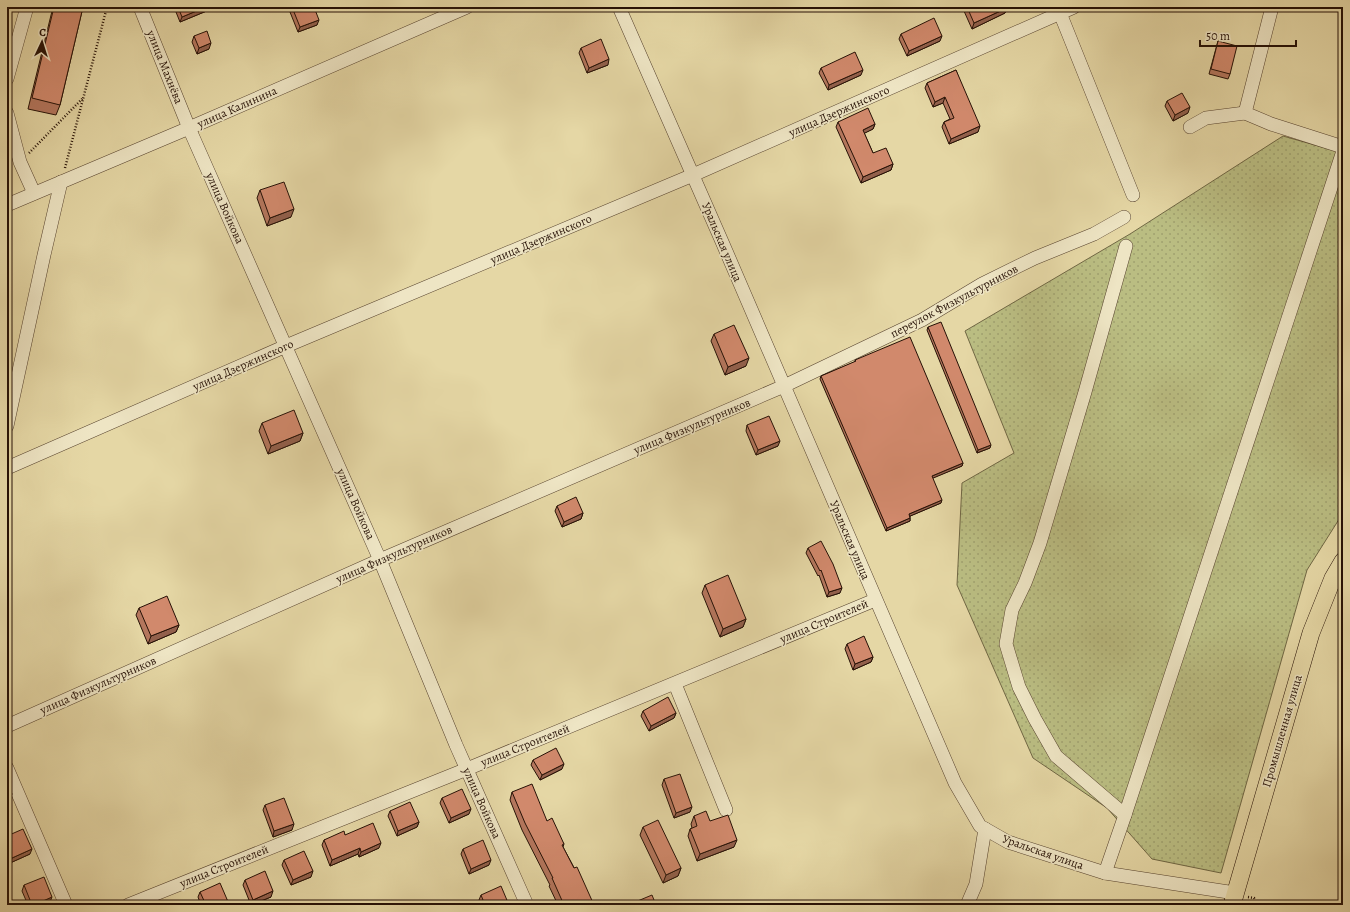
<svg xmlns="http://www.w3.org/2000/svg" width="1350" height="912" viewBox="0 0 1350 912" font-family="Alegreya,serif">
<style>
.garden{fill:url(#garden-dots);stroke:#706744}
.lines{fill:none;stroke-linecap:round;stroke-linejoin:round}
.minor-casing{stroke:#56422e;stroke-width:14}
.major-casing{stroke:#261106;stroke-width:18}
.path{stroke:#261106;stroke-width:2.5;stroke-dasharray:1 2;stroke-linecap:butt}
.minor{stroke:#eee5c4;stroke-width:13}
.major{stroke:#e5d7a5;stroke-width:17}
.wall{fill:#b4765d;stroke:#261106}
.shaded-wall{fill:#92604c;stroke:#261106}
.building{fill:#d1896c;stroke:#261106}
.labels{text-anchor:middle;stroke-width:3;stroke-linejoin:round;paint-order:stroke}
.street-label{font-size:12px;fill:#261106;stroke:#eee5c4}
</style>
<defs>
<pattern id="garden-dots" width="8" height="8" patternUnits="userSpaceOnUse"><rect width="8" height="8" fill="#babd82"/><path d="M2 2h.1M6 6h.1" fill="none" stroke="#a0a16f" stroke-width="1.8" stroke-linecap="round"/></pattern>
</defs>
<rect width="100%" height="100%" fill="#e5d7a5"/>
<filter id="stains"><feTurbulence type="fractalNoise" baseFrequency=".005" numOctaves="4"/><feColorMatrix values="0 0 0 0 .2 0 0 0 0 .09 0 0 0 0 .02 0 0 0 .5 -.17"/></filter>
<radialGradient id="worn" r=".72"><stop offset=".6" stop-color="#630" stop-opacity="0"/><stop offset="1" stop-color="#630" stop-opacity=".3"/></radialGradient>
<polygon class="garden" points="1283,136 1343,153 1343,513 1307,570 1221,873 1152,859 1107,808 1033,758 957,585 962,483 1014,453 965,331 1130,234"/>
<g class="lines">
<g class="minor-casing">
<g id="minor">
<polyline points="140,7 189,128 380,560 456,745 527,905"/>
<polyline points="619,7 723,244 955,783 980,826 1008,842 1105,873 1235,893"/>
<polyline points="1272,7 1245,113 1271,124 1343,147"/>
<polyline points="1060,13 1133,195"/>
<polyline points="7,79 27,7"/>
<polyline points="7,113 20,162 34,193"/>
<polyline points="1190,127 1206,118 1245,113"/>
<polyline points="7,205 189,128 467,7"/>
<polyline points="7,426 44,255 61,182"/>
<polyline points="7,468 286,346 693,175 1074,7"/>
<polyline points="675,684 726,810"/>
<polyline points="7,726 380,560 784,386 922,320 982,284 1035,258 1094,234 1124,217"/>
<polyline points="7,768 66,905"/>
<polyline points="1125,815 1056,756 1035,719 1019,687 1006,644 1012,610 1025,583 1040,543 1085,392 1126,246"/>
<polyline points="1105,873 1125,815 1343,151"/>
<polyline points="128,905 467,769 875,600"/>
<polyline points="967,905 976,884 985,829"/>
</g>
</g>
<g class="major-casing">
<polyline id="major" points="1232,905 1311,633 1333,578 1343,561"/>
</g>
<g class="path">
<polyline points="29,153 83,98"/>
<polyline points="65,168 107,7"/>
<polyline points="1248,897 1254,898 1257,905"/>
</g>
<use href="#minor" class="minor"/>
<use href="#major" class="major"/>
</g>
<g class="wall">
<polygon points="53,7 83,7 60,105 56,115 28,109"/>
<polygon points="174,7 210,7 209,10 180,22"/>
<polygon points="288,7 314,7 317,25 298,32"/>
<polygon points="343,7 354,7 344,11"/>
<polygon points="966,7 1007,7 1007,8 1005,13 972,29 964,11"/>
<polygon points="1341,7 1343,7 1343,17"/>
<polygon points="901,34 940,41 907,56 899,39"/>
<polygon points="194,36 209,49 197,54 192,42"/>
<polygon points="1218,41 1230,74 1228,79 1209,74"/>
<polygon points="581,48 608,65 587,73 579,53"/>
<polygon points="821,68 861,75 828,90 819,73"/>
<polygon points="956,70 978,132 949,144 942,127 944,122 950,119 943,103 933,107 925,88 927,83"/>
<polygon points="1167,101 1188,113 1173,121 1165,106"/>
<polygon points="838,122 875,124 873,129 864,133 873,153 893,164 891,170 861,183 836,127"/>
<polygon points="260,190 291,217 267,226 257,198"/>
<polygon points="928,327 990,448 977,453 927,330"/>
<polygon points="714,334 746,366 725,375 711,341"/>
<polygon points="855,360 963,463 962,466 932,478 941,503 910,516 910,521 886,531 820,379 821,376 855,362"/>
<polygon points="262,423 303,433 300,441 268,454 259,431"/>
<polygon points="747,425 778,446 756,455 746,431"/>
<polygon points="557,506 583,513 581,519 562,527 555,511"/>
<polygon points="808,548 840,593 827,597 819,575 818,576 806,553"/>
<polygon points="705,585 746,619 743,627 720,637 702,593"/>
<polygon points="139,608 179,625 176,632 148,644 136,615"/>
<polygon points="847,644 873,657 871,662 853,670 845,649"/>
<polygon points="643,711 676,713 674,718 649,731 641,716"/>
<polygon points="533,760 562,769 540,780 531,765"/>
<polygon points="664,779 690,812 674,818 662,785"/>
<polygon points="512,792 547,821 564,844 563,847 594,905 558,905 549,886 550,885 522,830 510,800"/>
<polygon points="442,798 469,814 449,823 440,803"/>
<polygon points="265,805 292,830 273,837 263,810"/>
<polygon points="390,811 419,822 417,827 397,836 388,816"/>
<polygon points="694,816 710,821 734,847 697,861 688,836 690,829 692,828 691,824"/>
<polygon points="643,827 681,868 678,876 663,883 640,835"/>
<polygon points="345,835 379,848 359,857 358,854 330,866 322,845 324,840"/>
<polygon points="7,836 30,854 10,863 7,857"/>
<polygon points="463,849 489,865 469,874 461,854"/>
<polygon points="284,860 311,877 291,885 282,865"/>
<polygon points="245,880 271,897 251,905 243,885"/>
<polygon points="24,885 50,902 44,905 28,905 22,891"/>
<polygon points="200,892 228,905 201,905 198,897"/>
<polygon points="481,895 509,905 481,905 479,900"/>
</g>
<g class="shaded-wall">
<polygon points="206,7 210,7 209,10 180,22 182,17"/>
<polygon points="346,7 354,7 344,11"/>
<polygon points="1007,8 1005,13 972,29 974,23"/>
<polygon points="319,20 317,25 298,32 300,27"/>
<polygon points="942,36 940,41 907,56 909,51"/>
<polygon points="211,43 209,49 197,54 199,48"/>
<polygon points="609,59 608,65 587,73 589,68"/>
<polygon points="863,70 861,75 828,90 829,85"/>
<polygon points="945,97 943,103 933,107 935,102"/>
<polygon points="1190,107 1188,113 1173,121 1175,115"/>
<polygon points="875,124 873,129 861,135 863,130"/>
<polygon points="980,126 978,132 949,144 951,139"/>
<polygon points="893,164 891,170 861,183 863,177"/>
<polygon points="294,209 291,217 267,226 270,218"/>
<polygon points="10,317 7,324 7,318"/>
<polygon points="749,358 746,366 725,375 728,367"/>
<polygon points="303,433 300,441 268,454 271,446"/>
<polygon points="780,441 778,446 756,455 758,450"/>
<polygon points="991,445 990,448 977,453 978,450"/>
<polygon points="963,463 962,466 931,479 932,476"/>
<polygon points="942,500 941,503 908,517 909,514"/>
<polygon points="583,513 581,519 562,527 564,522"/>
<polygon points="910,518 910,521 886,531 887,528"/>
<polygon points="842,588 840,593 827,597 829,592"/>
<polygon points="746,619 743,627 720,637 723,629"/>
<polygon points="179,625 176,632 148,644 151,636"/>
<polygon points="873,657 871,662 853,670 855,664"/>
<polygon points="676,713 674,718 649,731 651,726"/>
<polygon points="564,764 562,769 540,780 542,775"/>
<polygon points="12,794 10,799 7,800 7,796"/>
<polygon points="692,807 690,812 674,818 676,813"/>
<polygon points="471,809 469,814 449,823 451,818"/>
<polygon points="419,822 417,827 397,836 398,831"/>
<polygon points="294,824 292,830 273,837 274,831"/>
<polygon points="737,840 734,847 697,861 700,854"/>
<polygon points="381,843 379,848 359,857 361,852"/>
<polygon points="360,848 358,854 330,866 332,860"/>
<polygon points="32,849 30,854 10,863 12,858"/>
<polygon points="491,860 489,865 469,874 471,869"/>
<polygon points="681,868 678,876 663,883 666,875"/>
<polygon points="313,871 311,877 291,885 293,880"/>
<polygon points="273,891 271,897 251,905 253,900"/>
<polygon points="52,897 50,902 44,905 34,905"/>
</g>
<g class="building">
<polygon points="54,7 83,7 60,105 32,98"/>
<polygon points="178,7 206,7 182,17"/>
<polygon points="292,7 314,7 319,20 300,27"/>
<polygon points="967,7 1007,7 1007,8 974,23"/>
<polygon points="934,18 942,36 909,51 901,34"/>
<polygon points="207,31 211,43 199,48 194,36"/>
<polygon points="601,39 609,59 589,68 581,48"/>
<polygon points="1218,41 1237,46 1230,74 1211,69"/>
<polygon points="855,52 863,70 829,85 821,68"/>
<polygon points="956,70 980,126 951,139 944,122 954,118 945,97 935,102 927,83"/>
<polygon points="1182,93 1190,107 1175,115 1167,101"/>
<polygon points="868,108 875,124 863,130 873,153 886,148 893,164 863,177 838,122"/>
<polygon points="284,182 294,209 270,218 260,190"/>
<polygon points="7,311 10,317 7,318"/>
<polygon points="941,322 991,445 978,450 928,327"/>
<polygon points="734,325 749,358 728,367 714,334"/>
<polygon points="910,337 963,463 932,476 942,500 909,514 910,518 887,528 821,376 856,361 855,360"/>
<polygon points="294,410 303,433 271,446 262,423"/>
<polygon points="769,416 780,441 758,450 747,425"/>
<polygon points="576,497 583,513 564,522 557,506"/>
<polygon points="821,541 833,564 842,588 829,592 821,570 820,571 808,548"/>
<polygon points="728,575 746,619 723,629 705,585"/>
<polygon points="167,596 179,625 151,636 139,608"/>
<polygon points="864,636 873,657 855,664 847,644"/>
<polygon points="668,697 676,713 651,726 643,711"/>
<polygon points="556,748 564,764 542,775 533,760"/>
<polygon points="680,774 692,807 676,813 664,779"/>
<polygon points="7,782 12,794 7,796"/>
<polygon points="532,784 547,821 552,818 564,844 562,845 574,868 577,867 594,905 564,905 552,878 553,878 525,823 512,792"/>
<polygon points="462,789 471,809 451,818 442,798"/>
<polygon points="284,798 294,824 274,831 265,805"/>
<polygon points="410,802 419,822 398,831 390,811"/>
<polygon points="706,811 710,821 728,815 737,840 700,854 690,829 697,826 694,816"/>
<polygon points="658,820 681,868 666,875 643,827"/>
<polygon points="373,823 381,843 361,852 360,848 332,860 324,840 344,831 345,835"/>
<polygon points="23,829 32,849 12,858 7,847 7,836"/>
<polygon points="483,840 491,860 471,869 463,849"/>
<polygon points="304,851 313,871 293,880 284,860"/>
<polygon points="265,871 273,891 253,900 245,880"/>
<polygon points="44,877 52,897 34,905 32,905 24,885"/>
<polygon points="220,883 229,904 226,905 206,905 200,892"/>
<polygon points="501,886 509,905 485,905 481,895"/>
<polygon points="652,895 656,905 628,905"/>
</g>
<g class="labels">
<g class="street-label">
<text transform="translate(165 67) rotate(68)" y="4">улица Махнёва</text>
<text transform="translate(237 107) rotate(-24)" y="4">улица Калинина</text>
<text transform="translate(839 111) rotate(-24)" y="4">улица Дзержинского</text>
<text transform="translate(225 208) rotate(66)" y="4">улица Войкова</text>
<text transform="translate(541 239) rotate(-23)" y="4">улица Дзержинского</text>
<text transform="translate(722 242) rotate(67)" y="4">Уральская улица</text>
<text transform="translate(954 301) rotate(-28)" y="4">переулок Физкультурников</text>
<text transform="translate(243 365) rotate(-24)" y="4">улица Дзержинского</text>
<text transform="translate(692 426) rotate(-23)" y="4">улица Физкультурников</text>
<text transform="translate(356 504) rotate(66)" y="4">улица Войкова</text>
<text transform="translate(850 540) rotate(67)" y="4">Уральская улица</text>
<text transform="translate(394 554) rotate(-24)" y="4">улица Физкультурников</text>
<text transform="translate(824 621) rotate(-23)" y="4">улица Строителей</text>
<text transform="translate(98 685) rotate(-24)" y="4">улица Физкультурников</text>
<text transform="translate(1282 731) rotate(-74)" y="4">Промышленная улица</text>
<text transform="translate(525 745) rotate(-22)" y="4">улица Строителей</text>
<text transform="translate(482 803) rotate(66)" y="4">улица Войкова</text>
<text transform="translate(1043 852) rotate(19)" y="4">Уральская улица</text>
<text transform="translate(224 866) rotate(-22)" y="4">улица Строителей</text>
</g>
</g>
<rect width="1350" height="912" fill="none" stroke="#e5d7a5" stroke-width="24"/>
<rect x="8" y="8" width="1334" height="896" fill="none" stroke="#261106" stroke-width="2"/>
<rect x="12" y="12" width="1326" height="888" fill="none" stroke="#261106"/>
<g transform="translate(42 42) rotate(4)" stroke="#eee5c4" stroke-width="3" paint-order="stroke">
<path d="M0-3L7 15L0 10L-7 15Z" fill="#261106"/>
<text y="-6" font-size="11" font-weight="bold" text-anchor="middle" fill="#261106">С</text>
</g>
<path d="M1200 40v6h96v-6" fill="none" stroke="#261106" stroke-width="2"/>
<text x="1206" y="40" font-size="12" fill="#261106" stroke="#eee5c4" stroke-width="3" paint-order="stroke">50 m</text>
<rect width="100%" height="100%" filter="url(#stains)"/>
<rect width="100%" height="100%" fill="url(#worn)"/>
</svg>
